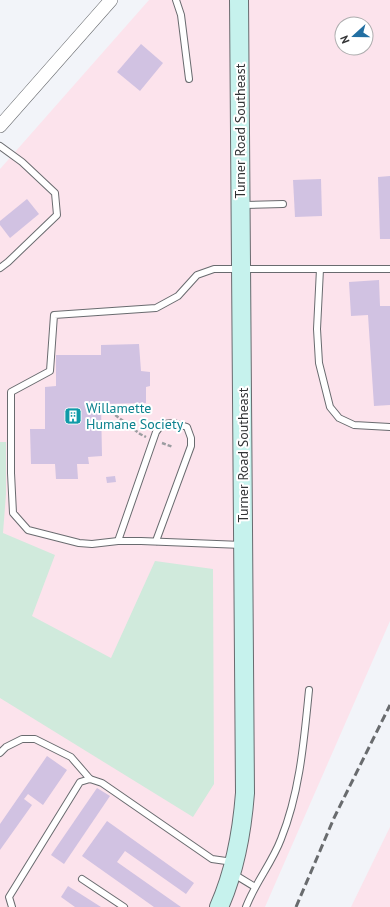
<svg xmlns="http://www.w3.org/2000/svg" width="390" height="907" viewBox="0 0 390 907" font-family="'PT Sans',sans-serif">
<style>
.industrial{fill:#fce3ec;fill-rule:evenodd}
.green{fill:#d0eadc}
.building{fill:#d1c2e2}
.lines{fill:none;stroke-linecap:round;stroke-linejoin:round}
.lane-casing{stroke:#696b6f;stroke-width:8}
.street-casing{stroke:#696b6f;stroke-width:14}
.secondary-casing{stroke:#696b6f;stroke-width:20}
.path{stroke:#9b9ca0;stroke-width:2.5;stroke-dasharray:4 2;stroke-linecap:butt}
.lane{stroke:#fff;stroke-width:6}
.street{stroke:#fff;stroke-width:13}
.secondary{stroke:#c6f2ed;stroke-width:18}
.rail{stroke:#696b6e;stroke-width:3;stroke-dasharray:8 4;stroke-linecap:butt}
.labels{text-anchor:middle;stroke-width:4;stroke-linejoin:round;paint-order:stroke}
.street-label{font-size:14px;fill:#323335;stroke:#fff}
.culture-label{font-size:14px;fill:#0d838f;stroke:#fff;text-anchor:start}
</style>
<rect width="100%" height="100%" fill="#f2f4f9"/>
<g class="industrial">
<path d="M149,0H390V621L265,907H0V169ZM342,24H366V48H342Z"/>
<polygon points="390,827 390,907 351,907"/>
</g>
<polygon class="green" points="0,442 6,442 6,494 3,533 55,555 32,616 111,658 155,561 213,569 214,784 193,817 0,698"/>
<g class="building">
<polygon points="141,44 163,63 140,91 117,72"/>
<polygon points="390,176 390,239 380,239 378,177"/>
<polygon points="321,179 322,216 295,217 293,180"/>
<polygon points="27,199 39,214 10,238 0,225 0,221"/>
<polygon points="379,280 380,306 390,306 390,405 374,406 368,315 351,316 349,282"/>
<polygon points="139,344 141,371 150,372 150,386 146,387 146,403 101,404 102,456 88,457 89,464 77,464 78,479 56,479 55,464 31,464 30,429 45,429 45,387 56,386 56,355 101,355 101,345"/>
<polygon points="115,476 116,482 107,483 106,477"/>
<polygon points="47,756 67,770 43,805 28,794 24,799 32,805 0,850 0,824"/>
<polygon points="97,788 110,796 64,864 51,855"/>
<polygon points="107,821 194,883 186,894 125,851 117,862 181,907 154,907 82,856"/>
<polygon points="68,886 101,907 75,907 61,897"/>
</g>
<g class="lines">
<g class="lane-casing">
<g id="lane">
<polyline points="176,0 181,15 189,79"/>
<polyline points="0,146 22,162 55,193 57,215 8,262 0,268"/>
<polyline points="243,205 283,204"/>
<polyline points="320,269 317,329 319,363 330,407 339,418 354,425 390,427"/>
<polyline points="118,541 156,432 162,424 174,423 187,427 191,438 191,446 156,541"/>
<polyline points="242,545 141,541 118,541 92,544 79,543 28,530 13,513 11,473 11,392 50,371 54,315 156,308 178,296 197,275 214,269 390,269"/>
<polyline points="0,753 6,747 22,739 35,739 71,757 90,779"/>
<polyline points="232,873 255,887"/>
<polyline points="82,879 124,907"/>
<polyline points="12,907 9,897 80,782 90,779 102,783 212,859 233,862"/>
<path d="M246,907C255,883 272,863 281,839C300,792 304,740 309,690"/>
</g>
</g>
<g class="street-casing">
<polyline id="street" points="0,126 111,0"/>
</g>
<g class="secondary-casing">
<path id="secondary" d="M219,907C235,871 242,832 245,793L239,0"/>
</g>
<g class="path">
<polyline points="101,404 140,434 146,437"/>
<polyline points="162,443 173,447"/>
</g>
<use href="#lane" class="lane"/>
<use href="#street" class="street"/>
<use href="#secondary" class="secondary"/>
<polyline class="rail" points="296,907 334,818 390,705"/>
</g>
<defs>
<g id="building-square" transform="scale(0.9)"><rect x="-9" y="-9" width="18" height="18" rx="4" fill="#0f9aa8" stroke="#fff"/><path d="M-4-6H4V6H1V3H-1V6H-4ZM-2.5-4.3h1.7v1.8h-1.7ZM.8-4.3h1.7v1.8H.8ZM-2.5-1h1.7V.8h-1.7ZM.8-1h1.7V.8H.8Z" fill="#fff"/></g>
</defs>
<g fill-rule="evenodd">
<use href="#building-square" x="73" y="416"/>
</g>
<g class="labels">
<g class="street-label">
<text transform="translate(240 131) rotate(-90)" y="5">Turner Road Southeast</text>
<text transform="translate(243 455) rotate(-90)" y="5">Turner Road Southeast</text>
</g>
<g class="culture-label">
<text x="86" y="413">Willamette<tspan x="86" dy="16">Humane Society</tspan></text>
</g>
</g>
<g transform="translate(354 36) rotate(249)"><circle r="19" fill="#ffffff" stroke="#adadae"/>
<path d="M0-3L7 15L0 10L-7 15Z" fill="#226fa2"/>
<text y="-6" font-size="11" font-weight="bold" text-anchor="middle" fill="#323335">N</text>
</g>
</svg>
